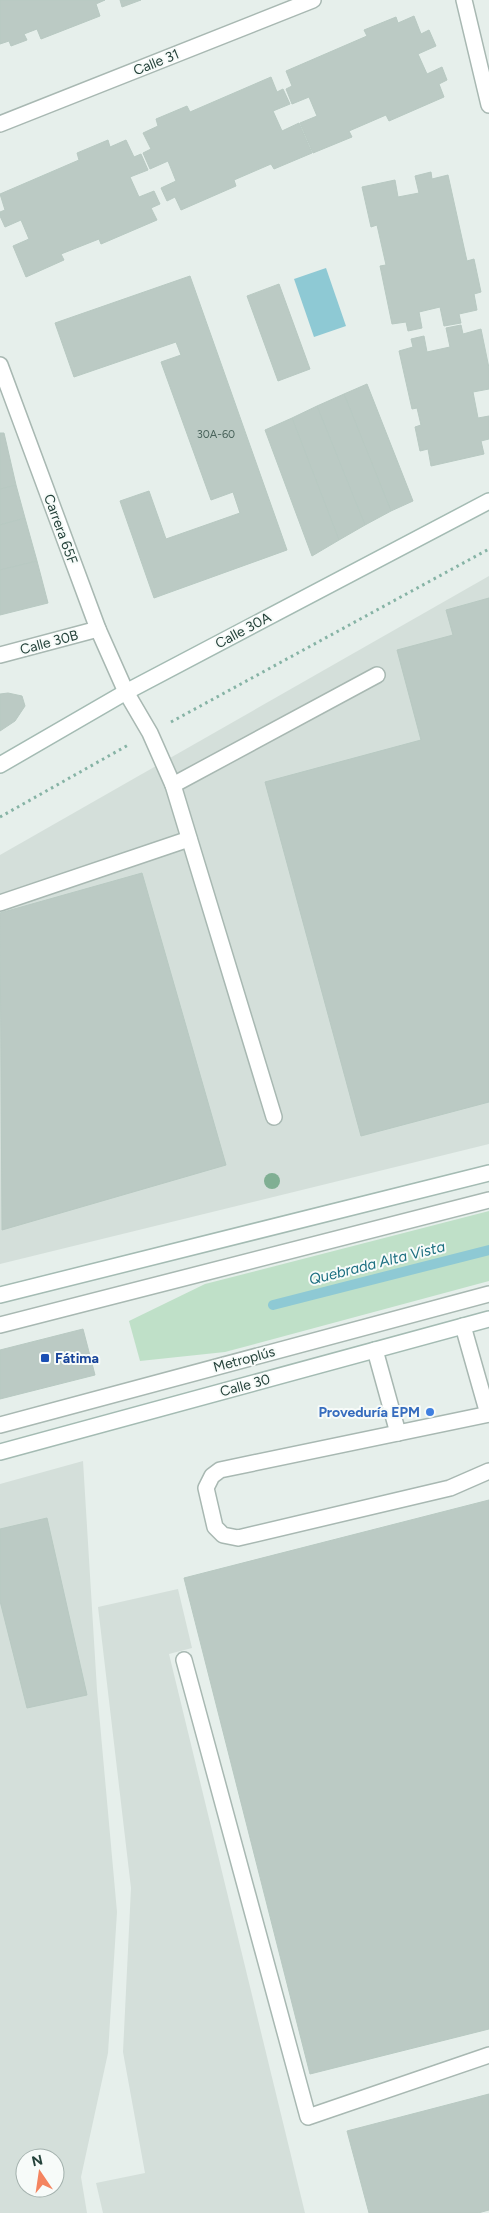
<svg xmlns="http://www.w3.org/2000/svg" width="489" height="2213" viewBox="0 0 489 2213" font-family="Figtree,sans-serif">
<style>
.built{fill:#d4dfda;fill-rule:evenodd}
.green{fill:#bfe0c8}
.water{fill:#8ec9d4}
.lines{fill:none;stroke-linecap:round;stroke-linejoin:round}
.stream{stroke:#8ec9d4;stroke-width:10}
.building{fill:#bbcac4;stroke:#b8c9c2}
.lane-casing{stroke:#a8b8b2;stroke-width:18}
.street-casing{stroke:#a8b8b2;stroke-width:18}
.secondary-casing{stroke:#a4bbb3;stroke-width:18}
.path{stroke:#86b3a5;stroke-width:3;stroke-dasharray:2.5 4;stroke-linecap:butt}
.lane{stroke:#fff;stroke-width:15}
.street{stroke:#fff;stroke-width:15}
.secondary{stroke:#fff;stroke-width:15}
.tree{fill:#80af93}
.transit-dot{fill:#1a4fb4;stroke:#f7fbf9;stroke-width:2}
.shop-dot{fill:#3f7fe0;stroke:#f7fbf9;stroke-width:2}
.labels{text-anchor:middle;stroke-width:4;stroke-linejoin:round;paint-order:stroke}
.number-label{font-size:11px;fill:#4a645c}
.street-label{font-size:14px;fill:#24423a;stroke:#f7fbf9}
.transit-label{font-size:14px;font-weight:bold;fill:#164399;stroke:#f7fbf9;text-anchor:start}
.shop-label{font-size:14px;font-weight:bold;fill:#366cbe;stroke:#f7fbf9;text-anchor:end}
.water-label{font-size:15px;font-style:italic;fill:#1c6f80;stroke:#f7fbf9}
</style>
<rect width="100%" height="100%" fill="#e6efeb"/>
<g class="built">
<polygon points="489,576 489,1144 0,1264 0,855"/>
<path d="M83,1461L97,1690L117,1912L108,2053L81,2177L87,2213H0V1484ZM25,2158H55V2188H25Z"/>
<polygon points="178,1589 192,1648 169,1654 305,2213 103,2213 96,2183 145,2173 123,2052 131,1888 98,1607"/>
</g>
<polygon class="green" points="489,1211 489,1281 225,1352 140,1361 129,1321 205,1284"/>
<polygon class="water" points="326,268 346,326 314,337 294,279"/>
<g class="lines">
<polyline class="stream" points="273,1305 489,1250"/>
</g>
<g class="building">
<polygon points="0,0 105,0 96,4 100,16 41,39 37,29 24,34 27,40 11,46 9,41 0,44"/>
<polygon points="120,0 141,0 122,7"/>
<polygon points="414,16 421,34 429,30 436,46 418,54 427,74 442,67 447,80 439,84 444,97 389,121 386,115 349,131 352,137 313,153 300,123 317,116 309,97 292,104 286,89 292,86 286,71 367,36 364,30 396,17 398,23"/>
<polygon points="271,77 277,92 283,89 290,104 273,111 282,131 299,123 312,153 274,169 271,164 234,180 236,186 181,210 175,197 167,201 161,188 176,181 168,161 150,169 143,153 151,149 143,133 158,126 156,119 187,106 190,112"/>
<polygon points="108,140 110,147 126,140 134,157 141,154 148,170 130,177 139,197 154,191 160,204 151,208 157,220 101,244 99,239 61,254 64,260 26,277 13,246 29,239 21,220 5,227 0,216 0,212 5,210 0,194 79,160 77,153"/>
<polygon points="431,172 432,179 448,175 467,261 474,259 481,292 474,294 477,310 459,314 461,323 444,326 440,307 419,312 422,328 408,331 406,322 392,324 380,266 386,265 377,225 371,227 362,187 395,180 398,197 419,193 415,176"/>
<polygon points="190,276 287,550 154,598 120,501 149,491 166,539 240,513 233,492 211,500 161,362 181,355 176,342 74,377 55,323"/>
<polygon points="279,284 310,369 278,381 247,296"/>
<polygon points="461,325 463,334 481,329 489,368 489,389 473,392 478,418 489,416 489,439 481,441 484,454 431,466 428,449 420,451 415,427 421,425 417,408 412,409 399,351 413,347 411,339 424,336 427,352 450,347 446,328"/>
<polygon points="367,384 413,501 391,511 344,394"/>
<polygon points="344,394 391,511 365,525 317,406"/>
<polygon points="317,406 365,525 339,540 292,418"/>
<polygon points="292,418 339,540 312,556 265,430"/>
<polygon points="0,433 4,433 16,485 0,489"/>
<polygon points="16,485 25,518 0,525 0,489"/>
<polygon points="25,518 37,561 0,570 0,525"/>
<polygon points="37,561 48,603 0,615 0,570"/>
<polygon points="489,598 489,1102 361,1136 265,782 421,740 397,650 453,635 446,610"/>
<polygon points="8,693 22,696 25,706 15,721 0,731 0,694"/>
<polygon points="142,873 226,1165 2,1230 0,913"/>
<polygon points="83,1329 95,1375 0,1399 0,1350"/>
<polygon points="489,1500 489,2029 310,2074 184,1578"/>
<polygon points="47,1518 87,1695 27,1708 0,1601 0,1529"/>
<polygon points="489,2094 489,2210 478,2213 369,2213 347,2131"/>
</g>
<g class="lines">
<g class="lane-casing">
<g id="lane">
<polyline points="126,692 150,733 173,785 274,1117"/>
<polyline points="173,785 377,675"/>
<polyline points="0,903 189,839"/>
<polyline points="0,1325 489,1200"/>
<polyline points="463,1326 488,1414"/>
<polyline points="375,1350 398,1433"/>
<polyline points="489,1414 220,1470 212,1476 206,1488 215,1527 223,1535 238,1538 450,1488 489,1471"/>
<polyline points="0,1425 489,1294"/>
<polyline points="184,1660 308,2117 489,2055"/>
</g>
</g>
<g class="street-casing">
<g id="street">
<polyline points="464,0 489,105"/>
<polyline points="0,124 313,0"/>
<polyline points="0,365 98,629 126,692"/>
<polyline points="0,655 98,629"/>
</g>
</g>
<g class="secondary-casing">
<g id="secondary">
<polyline points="0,765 126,692 489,501"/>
<polyline points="0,1295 489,1173"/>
<polyline points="0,1452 489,1319"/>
</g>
</g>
<g class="path">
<polyline points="171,722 489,549"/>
<polyline points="0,817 130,744"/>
</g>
<use href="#lane" class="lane"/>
<use href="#street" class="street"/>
<use href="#secondary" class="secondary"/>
</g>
<circle class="tree" cx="272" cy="1181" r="8"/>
<rect class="transit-dot" x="40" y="1353" width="10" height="10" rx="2.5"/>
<circle class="shop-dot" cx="430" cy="1412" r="5"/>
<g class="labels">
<g class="number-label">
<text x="216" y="438">30A-60</text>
</g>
<g class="street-label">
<text transform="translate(156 62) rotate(-22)" y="5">Calle 31</text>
<text transform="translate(61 529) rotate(70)" y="5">Carrera 65F</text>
<text transform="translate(243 630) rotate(-28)" y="5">Calle 30A</text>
<text transform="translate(49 642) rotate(-15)" y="5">Calle 30B</text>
<text transform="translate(244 1359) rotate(-15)" y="5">Metroplús</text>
<text transform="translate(245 1385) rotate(-15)" y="5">Calle 30</text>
</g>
<g class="transit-label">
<text x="55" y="1363">Fátima</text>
</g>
<g class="shop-label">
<text x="420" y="1417">Proveduría EPM</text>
</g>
<g class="water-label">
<text transform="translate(377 1263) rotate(-14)" y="5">Quebrada Alta Vista</text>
</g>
</g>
<g transform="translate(40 2173) rotate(347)"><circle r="24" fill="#f7fbf9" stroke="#a3b1ad"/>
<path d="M0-4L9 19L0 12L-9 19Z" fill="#f4845f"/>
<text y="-8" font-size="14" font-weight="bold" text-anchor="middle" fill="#24423a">N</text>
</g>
</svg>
